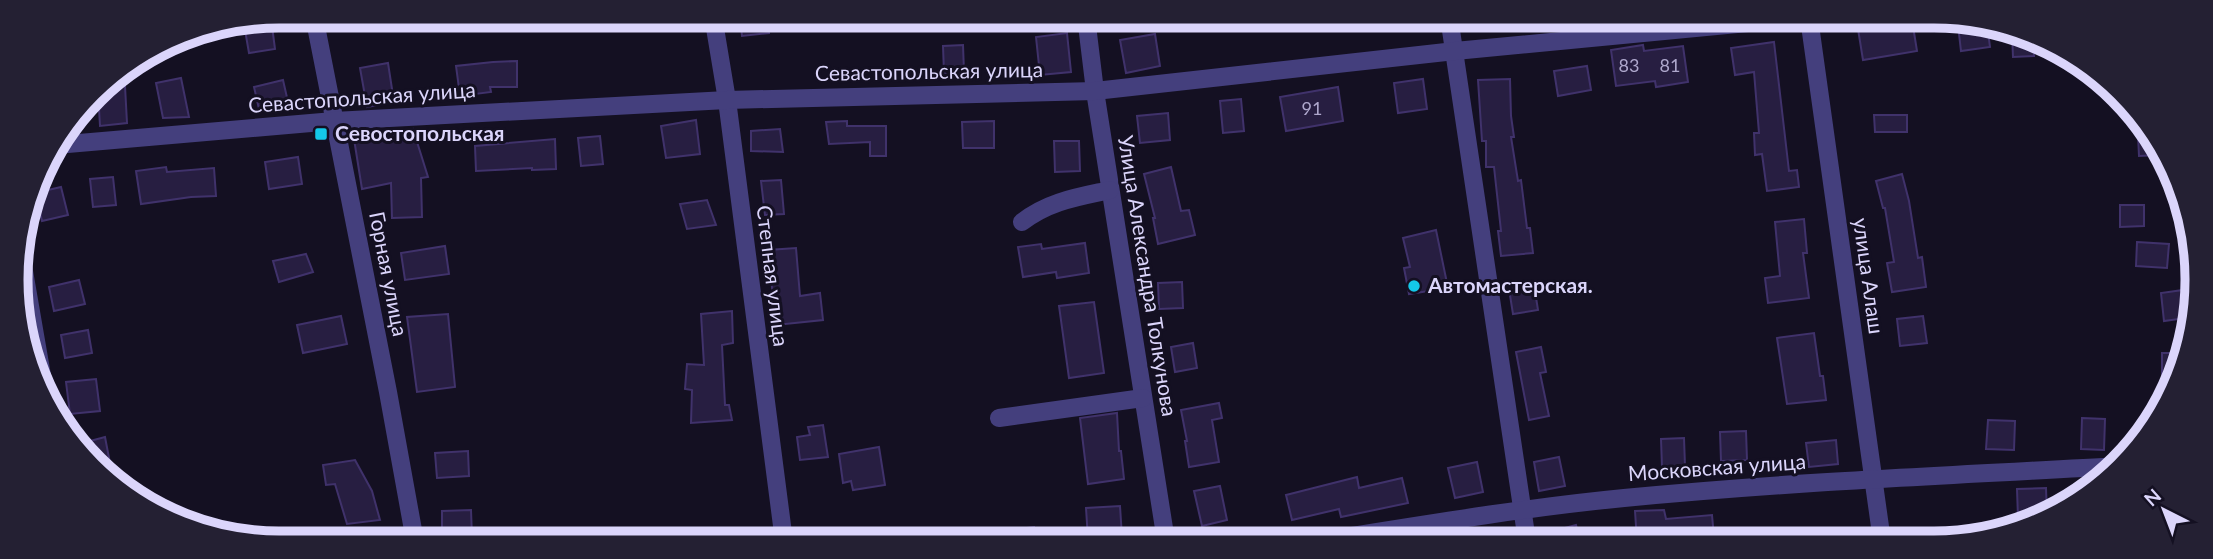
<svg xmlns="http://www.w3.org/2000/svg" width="2213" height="559" viewBox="0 0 2213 559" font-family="Lato,sans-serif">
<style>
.building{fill:#271e41;stroke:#40326b;stroke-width:2}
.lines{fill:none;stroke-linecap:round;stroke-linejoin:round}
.minor{stroke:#443f7d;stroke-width:18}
.poi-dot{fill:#14c8e8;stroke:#141022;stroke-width:2.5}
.labels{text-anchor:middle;stroke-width:6;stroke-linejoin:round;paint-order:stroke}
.number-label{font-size:18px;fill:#aea7cc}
.street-label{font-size:21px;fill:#dbd5fb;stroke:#141022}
.poi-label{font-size:21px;font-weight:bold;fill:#dbd5fb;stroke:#141022;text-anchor:start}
.rim{fill:none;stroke:#dbd5fb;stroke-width:9}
</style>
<rect width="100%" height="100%" fill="#141022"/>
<g class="building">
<polygon points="740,16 768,16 769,33 742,36"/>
<polygon points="1912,20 1917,51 1863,60 1858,29"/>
<polygon points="1980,22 1987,24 1990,47 1961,51 1958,25"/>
<polygon points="272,26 275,49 249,53 245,30"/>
<polygon points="1067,33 1071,72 1040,75 1036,37"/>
<polygon points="2012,33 2033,40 2034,56 2013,57"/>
<polygon points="1155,34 1160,66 1126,73 1120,40"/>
<polygon points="1774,42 1789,171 1797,170 1799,187 1767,191 1762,154 1755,155 1754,133 1759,133 1754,72 1735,75 1731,48"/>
<polygon points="963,45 964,72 944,73 943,46"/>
<polygon points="1643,45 1644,51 1683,46 1688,82 1656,87 1655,81 1616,86 1611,50"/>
<polygon points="517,61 517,87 490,87 491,92 460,96 456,66 493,62"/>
<polygon points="388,63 394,102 367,107 360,68"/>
<polygon points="1587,66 1591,90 1558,96 1554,71"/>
<polygon points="181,78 189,117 163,118 156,83"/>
<polygon points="1423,79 1427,109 1398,113 1394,83"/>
<polygon points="1510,79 1511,116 1514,137 1511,137 1518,181 1521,180 1527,228 1530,228 1533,253 1501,256 1498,231 1501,231 1494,167 1486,167 1486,141 1482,141 1478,80"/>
<polygon points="283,80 288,102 259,109 254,87"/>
<polygon points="125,86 127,123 100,126 98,91 101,87"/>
<polygon points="1338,87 1343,121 1286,131 1280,97"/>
<polygon points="1241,99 1244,131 1223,133 1220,101"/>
<polygon points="1168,113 1170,140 1140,143 1137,116"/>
<polygon points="2137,114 2143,119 2160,155 2139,156"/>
<polygon points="1874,115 1907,115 1907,132 1875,132"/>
<polygon points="696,120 700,154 666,158 661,126"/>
<polygon points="847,121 847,126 886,126 886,156 870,156 870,142 829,144 826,122"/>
<polygon points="994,121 994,148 963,148 962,122"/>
<polygon points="413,129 428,177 421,178 422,217 392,218 391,183 362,189 354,139"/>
<polygon points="780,129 783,152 751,151 751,131"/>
<polygon points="600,136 603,164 581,166 578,138"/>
<polygon points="555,139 556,169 532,170 532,168 476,171 475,146"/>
<polygon points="1054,141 1079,141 1080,171 1055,172"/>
<polygon points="298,157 302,184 269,189 265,162"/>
<polygon points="166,167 167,172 214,168 216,196 191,197 141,204 136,171"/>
<polygon points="1171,167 1181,211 1189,210 1195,235 1158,244 1153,218 1155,218 1144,174"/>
<polygon points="1902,174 1909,201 1918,258 1922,257 1926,287 1892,292 1887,263 1894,262 1885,208 1883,208 1876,181"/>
<polygon points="113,177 116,205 93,207 90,179"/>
<polygon points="781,180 784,214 765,215 761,181"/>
<polygon points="61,187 68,215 42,221 35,193"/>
<polygon points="707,200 716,225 687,229 680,204"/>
<polygon points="2120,205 2144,205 2144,226 2120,227"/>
<polygon points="1804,219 1807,253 1803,253 1809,298 1768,303 1765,278 1780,276 1775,222"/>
<polygon points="1436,230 1448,288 1409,294 1404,268 1410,267 1403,238"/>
<polygon points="2137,242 2169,244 2167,268 2136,266"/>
<polygon points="1085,243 1089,273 1057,278 1056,272 1023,277 1018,247 1041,244 1042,249"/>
<polygon points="445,246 449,274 405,280 401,253"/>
<polygon points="796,248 800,296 820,293 823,320 776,325 768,250"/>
<polygon points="306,254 313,272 279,282 273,261"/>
<polygon points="79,280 85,304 54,311 49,287"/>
<polygon points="1182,282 1183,308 1159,309 1158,283"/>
<polygon points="1534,285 1538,310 1513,314 1509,289"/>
<polygon points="2183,290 2186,318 2164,321 2161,293"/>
<polygon points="1094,302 1104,373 1069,378 1059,306"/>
<polygon points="732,311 733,343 722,345 725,405 729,405 732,420 691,423 692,390 685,389 687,364 704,365 701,314"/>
<polygon points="448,314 455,387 417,392 407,317"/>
<polygon points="341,316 347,344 303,353 297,325"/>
<polygon points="1923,316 1927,343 1900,346 1897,319"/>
<polygon points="88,330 92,353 65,358 61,335"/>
<polygon points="1814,333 1820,376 1823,376 1826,400 1787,404 1777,338"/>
<polygon points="1193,343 1197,368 1175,372 1171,347"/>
<polygon points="1541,347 1546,372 1540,373 1549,416 1529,420 1516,352"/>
<polygon points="2162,353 2183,353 2176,375 2162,375"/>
<polygon points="96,379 100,411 70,414 66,382"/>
<polygon points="1219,403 1222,418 1212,420 1219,462 1189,467 1185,441 1187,441 1181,410"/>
<polygon points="1117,413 1119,451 1121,451 1124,479 1088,484 1080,418"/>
<polygon points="2082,418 2105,419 2104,450 2081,449"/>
<polygon points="1988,420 2015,421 2014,450 1986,449"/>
<polygon points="823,425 828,457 800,460 797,437 810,435 808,427"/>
<polygon points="1746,431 1747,460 1721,461 1720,432"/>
<polygon points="105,437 110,463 98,464 75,445"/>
<polygon points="1684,438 1685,466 1662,467 1661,439"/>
<polygon points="1836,440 1838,464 1809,467 1806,443"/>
<polygon points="879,447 885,485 853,490 851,481 843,483 839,454"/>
<polygon points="468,451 469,476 437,478 435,453"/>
<polygon points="1559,457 1565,486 1539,491 1534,462"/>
<polygon points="355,460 372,491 380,520 347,524 335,484 326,485 323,465"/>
<polygon points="1477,462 1483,492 1455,498 1448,468"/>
<polygon points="1357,477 1359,488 1402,478 1408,503 1341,517 1339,509 1292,520 1286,495"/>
<polygon points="1220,486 1227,520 1202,526 1194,491"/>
<polygon points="2046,488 2047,517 2018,518 2017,489"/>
<polygon points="1120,506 1122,537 1088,539 1086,508"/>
<polygon points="471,510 472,537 442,538 442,511"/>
<polygon points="1664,510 1666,519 1712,515 1714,537 1672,541 1637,541 1635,511"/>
<polygon points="1576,525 1580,541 1538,541 1538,535"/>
<polygon points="1034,527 1036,541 995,541 994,532"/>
</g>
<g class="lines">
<g class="minor">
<polyline points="314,16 388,392 415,541"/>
<polyline points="713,16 727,100 784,541"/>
<polyline points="1086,17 1095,91 1166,541"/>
<polyline points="1449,17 1527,541"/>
<polyline points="1809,18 1882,541"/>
<polyline points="56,145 334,121 727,100 1095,91 1455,51 1801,18"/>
<path d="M1022,222C1049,201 1078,197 1110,190"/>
<polyline points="20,248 44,387"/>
<polyline points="999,418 1143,398"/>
<path d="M1320,541C1421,525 1522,508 1624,498C1789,482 1954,475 2120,466"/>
</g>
</g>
<g class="poi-dot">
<rect x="314" y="127" width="14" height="14" rx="3.5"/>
<circle cx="1414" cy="286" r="7"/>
</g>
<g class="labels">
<g class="number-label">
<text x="1629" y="72">83</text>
<text x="1670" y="72">81</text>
<text x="1312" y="115">91</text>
</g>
<g class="street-label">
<text transform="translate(929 72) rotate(-1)" y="7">Севастопольская улица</text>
<text transform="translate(362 98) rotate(-4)" y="7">Севастопольская улица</text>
<text transform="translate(388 274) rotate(79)" y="7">Горная улица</text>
<text transform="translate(772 276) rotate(83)" y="7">Степная улица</text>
<text transform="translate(1147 276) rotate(81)" y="7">Улица Александра Толкунова</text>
<text transform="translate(1868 276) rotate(82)" y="7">улица Алаш</text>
<text transform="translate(1717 468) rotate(-4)" y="7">Московская улица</text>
</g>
<g class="poi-label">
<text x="335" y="141">Севостопольская</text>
<text x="1428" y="293">Автомастерская.</text>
</g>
</g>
<path d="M0 0H2213V559H0ZM279 28H1934A251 251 0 0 1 2185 279V280A251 251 0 0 1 1934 531H279A251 251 0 0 1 28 280V279A251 251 0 0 1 279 28Z" fill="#242033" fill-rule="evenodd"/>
<path class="rim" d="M279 28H1934A251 251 0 0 1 2185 279V280A251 251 0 0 1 1934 531H279A251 251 0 0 1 28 280V279A251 251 0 0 1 279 28Z"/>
<g transform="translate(2164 510) rotate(318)" stroke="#141022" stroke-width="5" paint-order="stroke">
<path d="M0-5L12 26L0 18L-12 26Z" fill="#dbd5fb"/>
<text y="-10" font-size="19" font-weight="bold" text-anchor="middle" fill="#dbd5fb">N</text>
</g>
</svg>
